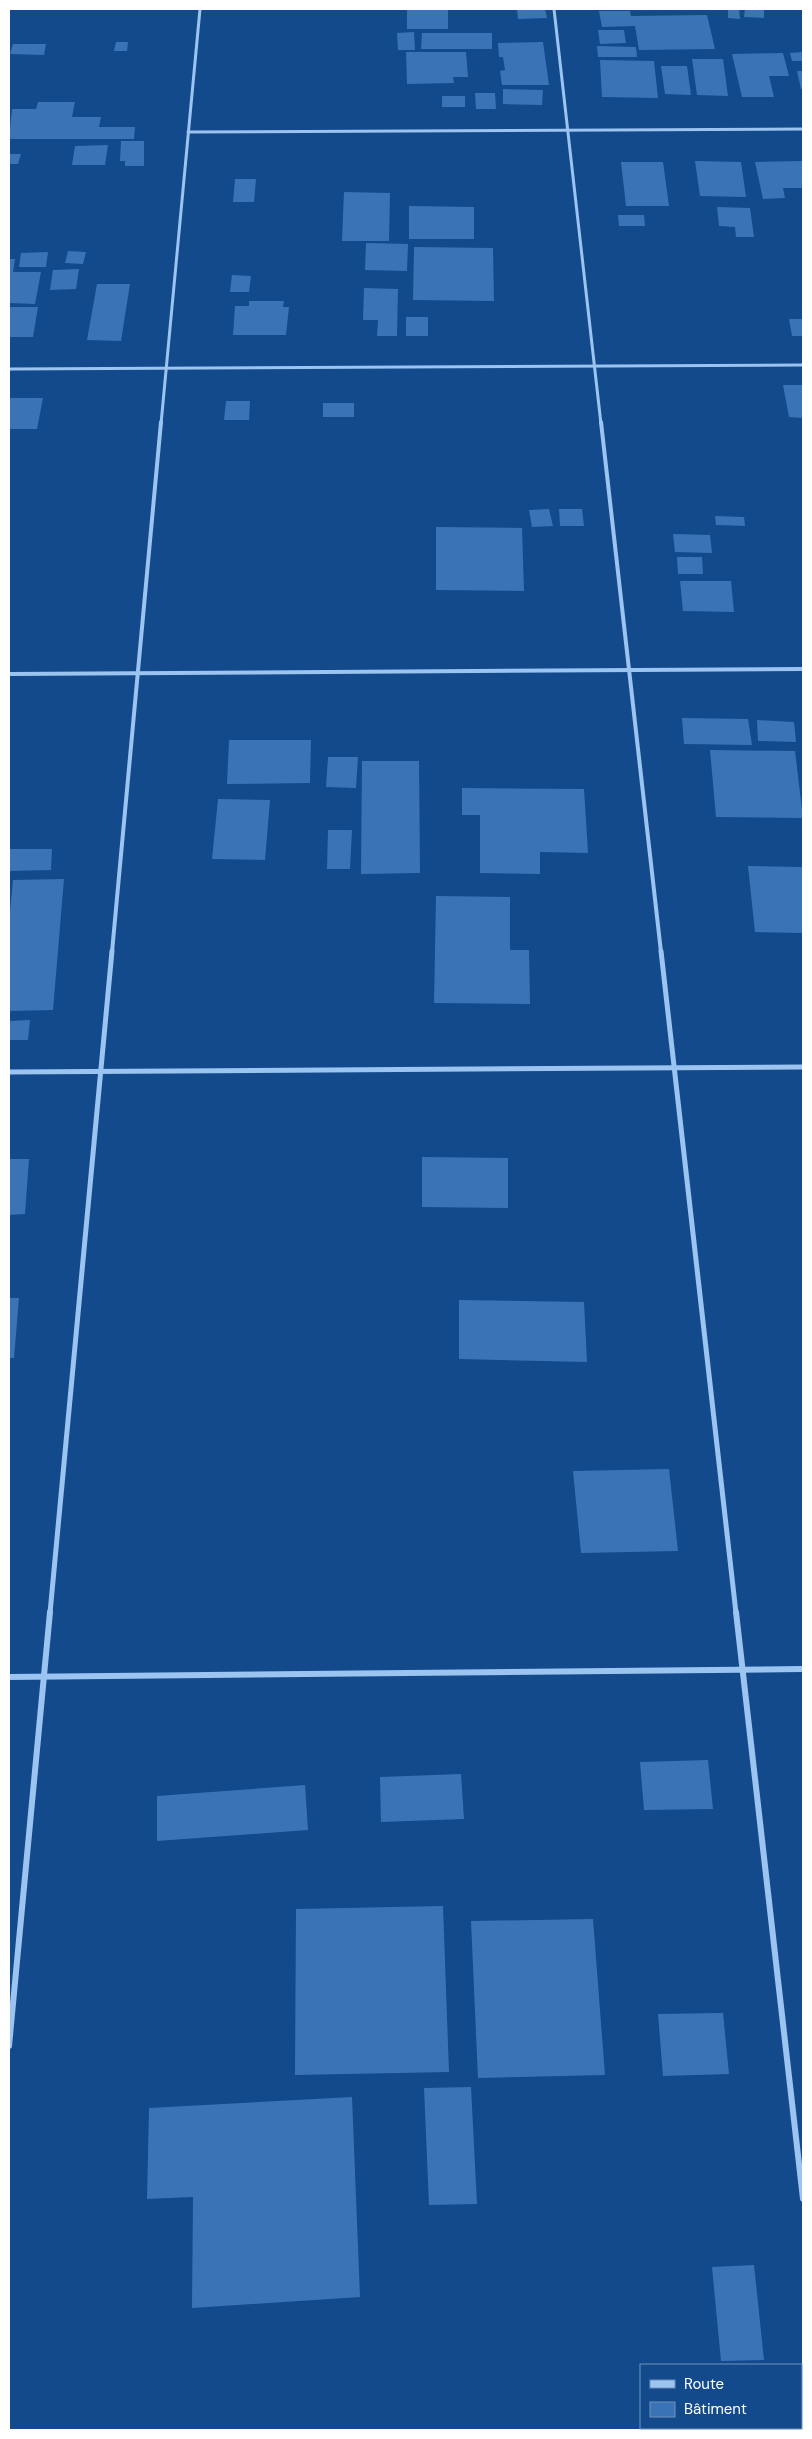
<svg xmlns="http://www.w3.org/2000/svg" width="812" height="2439" viewBox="0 0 812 2439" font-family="'DM Sans',sans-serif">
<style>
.building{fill:#3b74b6}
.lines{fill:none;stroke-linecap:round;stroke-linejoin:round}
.street-far3{stroke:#9bc4f1;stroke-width:3}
.street-far2{stroke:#9bc4f1;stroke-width:4}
.street-far1{stroke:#9bc4f1;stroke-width:5}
.street{stroke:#9bc4f1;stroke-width:6}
</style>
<rect width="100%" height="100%" fill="#124a8c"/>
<g class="building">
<rect x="407" y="9" width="41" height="20"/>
<polygon points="517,9 545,9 547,18 518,19"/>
<polygon points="728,9 739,9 740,19 728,18"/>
<polygon points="745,9 764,9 764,18 744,17"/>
<polygon points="599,11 630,11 631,16 707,15 715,49 639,50 635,26 602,27"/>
<polygon points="598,30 624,30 626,43 600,44"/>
<polygon points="414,32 415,50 398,50 397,33"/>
<polygon points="422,33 492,33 492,49 421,49"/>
<polygon points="116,42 128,42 127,51 114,51"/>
<polygon points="543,42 549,85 502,85 500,71 505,70 503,57 499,57 498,43"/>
<polygon points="13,44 46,44 44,55 10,54"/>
<polygon points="597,46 636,47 637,57 598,57"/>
<polygon points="406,52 466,52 468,77 453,77 454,83 407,84"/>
<polygon points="803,52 803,61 792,61 790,53"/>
<polygon points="783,53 789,76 769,76 774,97 742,97 732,54"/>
<polygon points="692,59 723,59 728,96 697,95"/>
<polygon points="600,60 654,61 658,98 602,97"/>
<polygon points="661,66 687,66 691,95 665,94"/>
<polygon points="797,71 803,71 803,89 801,89"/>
<polygon points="503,89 543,90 542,105 503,104"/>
<polygon points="475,93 495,93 496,109 476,109"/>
<rect x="442" y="96" width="23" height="11"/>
<polygon points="38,102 75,102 72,117 101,117 99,127 135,127 134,139 9,139 12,109 36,109"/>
<polygon points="121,141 144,141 144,166 125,166 125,161 120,161"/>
<polygon points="108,145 105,165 72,165 75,146"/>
<polygon points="9,154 21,154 18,164 9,164"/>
<polygon points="695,161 741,162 746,197 700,196"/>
<polygon points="803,161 803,188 783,188 785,198 763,199 755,162"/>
<polygon points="621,162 663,162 669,206 626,206"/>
<polygon points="235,179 256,179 254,202 233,202"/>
<polygon points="344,192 390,193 389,241 342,241"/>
<polygon points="409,206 474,207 474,239 409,239"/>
<polygon points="717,207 750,208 754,237 736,237 735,227 719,226"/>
<polygon points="618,215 644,215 645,226 619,226"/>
<polygon points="366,243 408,244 407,271 365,270"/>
<polygon points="414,247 493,248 494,301 413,300"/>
<polygon points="68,251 86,252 83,264 65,263"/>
<polygon points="48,252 46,267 19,267 21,253"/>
<polygon points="9,259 15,259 13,272 41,272 35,304 9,303"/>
<polygon points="79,269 76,289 50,290 53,270"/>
<polygon points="232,275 251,276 249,292 230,292"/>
<polygon points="97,284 130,284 121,341 87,340"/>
<polygon points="364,288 398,289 397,336 377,336 378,320 363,320"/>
<polygon points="249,301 284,301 283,307 289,307 286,335 233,335 235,306 249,306"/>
<polygon points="9,307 38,307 33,337 9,337"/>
<rect x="406" y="317" width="22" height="19"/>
<polygon points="789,319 803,319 803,336 792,336"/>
<polygon points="783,385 803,385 803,418 789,417"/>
<polygon points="9,398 43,398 37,429 9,429"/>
<polygon points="226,401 250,401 249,420 224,420"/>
<rect x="323" y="403" width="31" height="14"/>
<polygon points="549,509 553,526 532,527 529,510"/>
<polygon points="559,509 582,509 584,526 560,526"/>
<polygon points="715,516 744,517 745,526 716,525"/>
<polygon points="436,527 522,528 524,591 436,590"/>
<polygon points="673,534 710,535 712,553 675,552"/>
<polygon points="677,557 702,557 703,574 678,574"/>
<polygon points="680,581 731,581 734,612 683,611"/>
<polygon points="682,718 748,719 752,745 684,744"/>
<polygon points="757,720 794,722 796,742 758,741"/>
<polygon points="229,740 311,740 310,783 227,784"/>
<polygon points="710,750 795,751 803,818 716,817"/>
<polygon points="328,757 358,757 356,788 326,787"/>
<polygon points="362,761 419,761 420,873 361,874"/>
<polygon points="462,788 584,789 588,853 540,852 540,874 480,873 480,815 462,815"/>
<polygon points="218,799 270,800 265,860 212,859"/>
<polygon points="328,830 352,830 350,869 327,869"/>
<polygon points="9,849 52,849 51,870 9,871"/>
<polygon points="748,866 803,867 803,933 755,932"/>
<polygon points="64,879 53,1010 9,1011 9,921 13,880"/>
<polygon points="436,896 510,897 510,950 529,950 530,1004 434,1003"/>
<polygon points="30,1020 28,1040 9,1040 9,1021"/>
<polygon points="422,1157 508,1158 508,1208 422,1207"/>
<polygon points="9,1159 29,1159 25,1214 9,1215"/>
<polygon points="9,1298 19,1298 14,1358 9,1358"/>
<polygon points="459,1300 584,1302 587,1362 459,1359"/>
<polygon points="669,1469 678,1551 581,1553 573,1471"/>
<polygon points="708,1760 713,1809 644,1810 640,1762"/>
<polygon points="461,1774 464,1819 381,1822 380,1777"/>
<polygon points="305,1785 308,1830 157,1841 157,1796"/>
<polygon points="443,1906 449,2072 295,2075 296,1909"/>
<polygon points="593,1919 605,2075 478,2078 471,1921"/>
<polygon points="723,2013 729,2074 663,2076 658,2014"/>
<polygon points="471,2087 477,2204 429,2205 424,2088"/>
<polygon points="352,2097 360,2297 192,2308 193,2197 147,2199 149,2108"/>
<polygon points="754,2265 764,2360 721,2361 712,2267"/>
</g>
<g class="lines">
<g class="street-far3">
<polyline points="554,9 601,424"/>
<polyline points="188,132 803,129"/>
<polyline points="9,369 803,365"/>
<polyline points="161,424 200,9"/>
</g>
<g class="street-far2">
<polyline points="601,422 661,952"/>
<polyline points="9,674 803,669"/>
<polyline points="112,952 161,422"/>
</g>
<g class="street-far1">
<polyline points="661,951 736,1613"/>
<polyline points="9,1072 803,1067"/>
<polyline points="50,1613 112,951"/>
</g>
<g class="street">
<polyline points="736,1612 803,2199"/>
<polyline points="9,1677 803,1669"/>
<polyline points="9,2046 50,1612"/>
</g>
</g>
<rect width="812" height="2439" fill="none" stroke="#ffffff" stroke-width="20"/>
<rect x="640" y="2364" width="162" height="65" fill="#124a8c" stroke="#7192ba"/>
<rect x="650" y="2380" width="25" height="8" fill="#9bc4f1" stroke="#7192ba"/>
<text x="684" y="2389" font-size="15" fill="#ffffff">Route</text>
<rect x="650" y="2402" width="25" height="15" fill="#3b74b6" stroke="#7192ba"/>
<text x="684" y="2414" font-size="15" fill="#ffffff">Bâtiment</text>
</svg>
